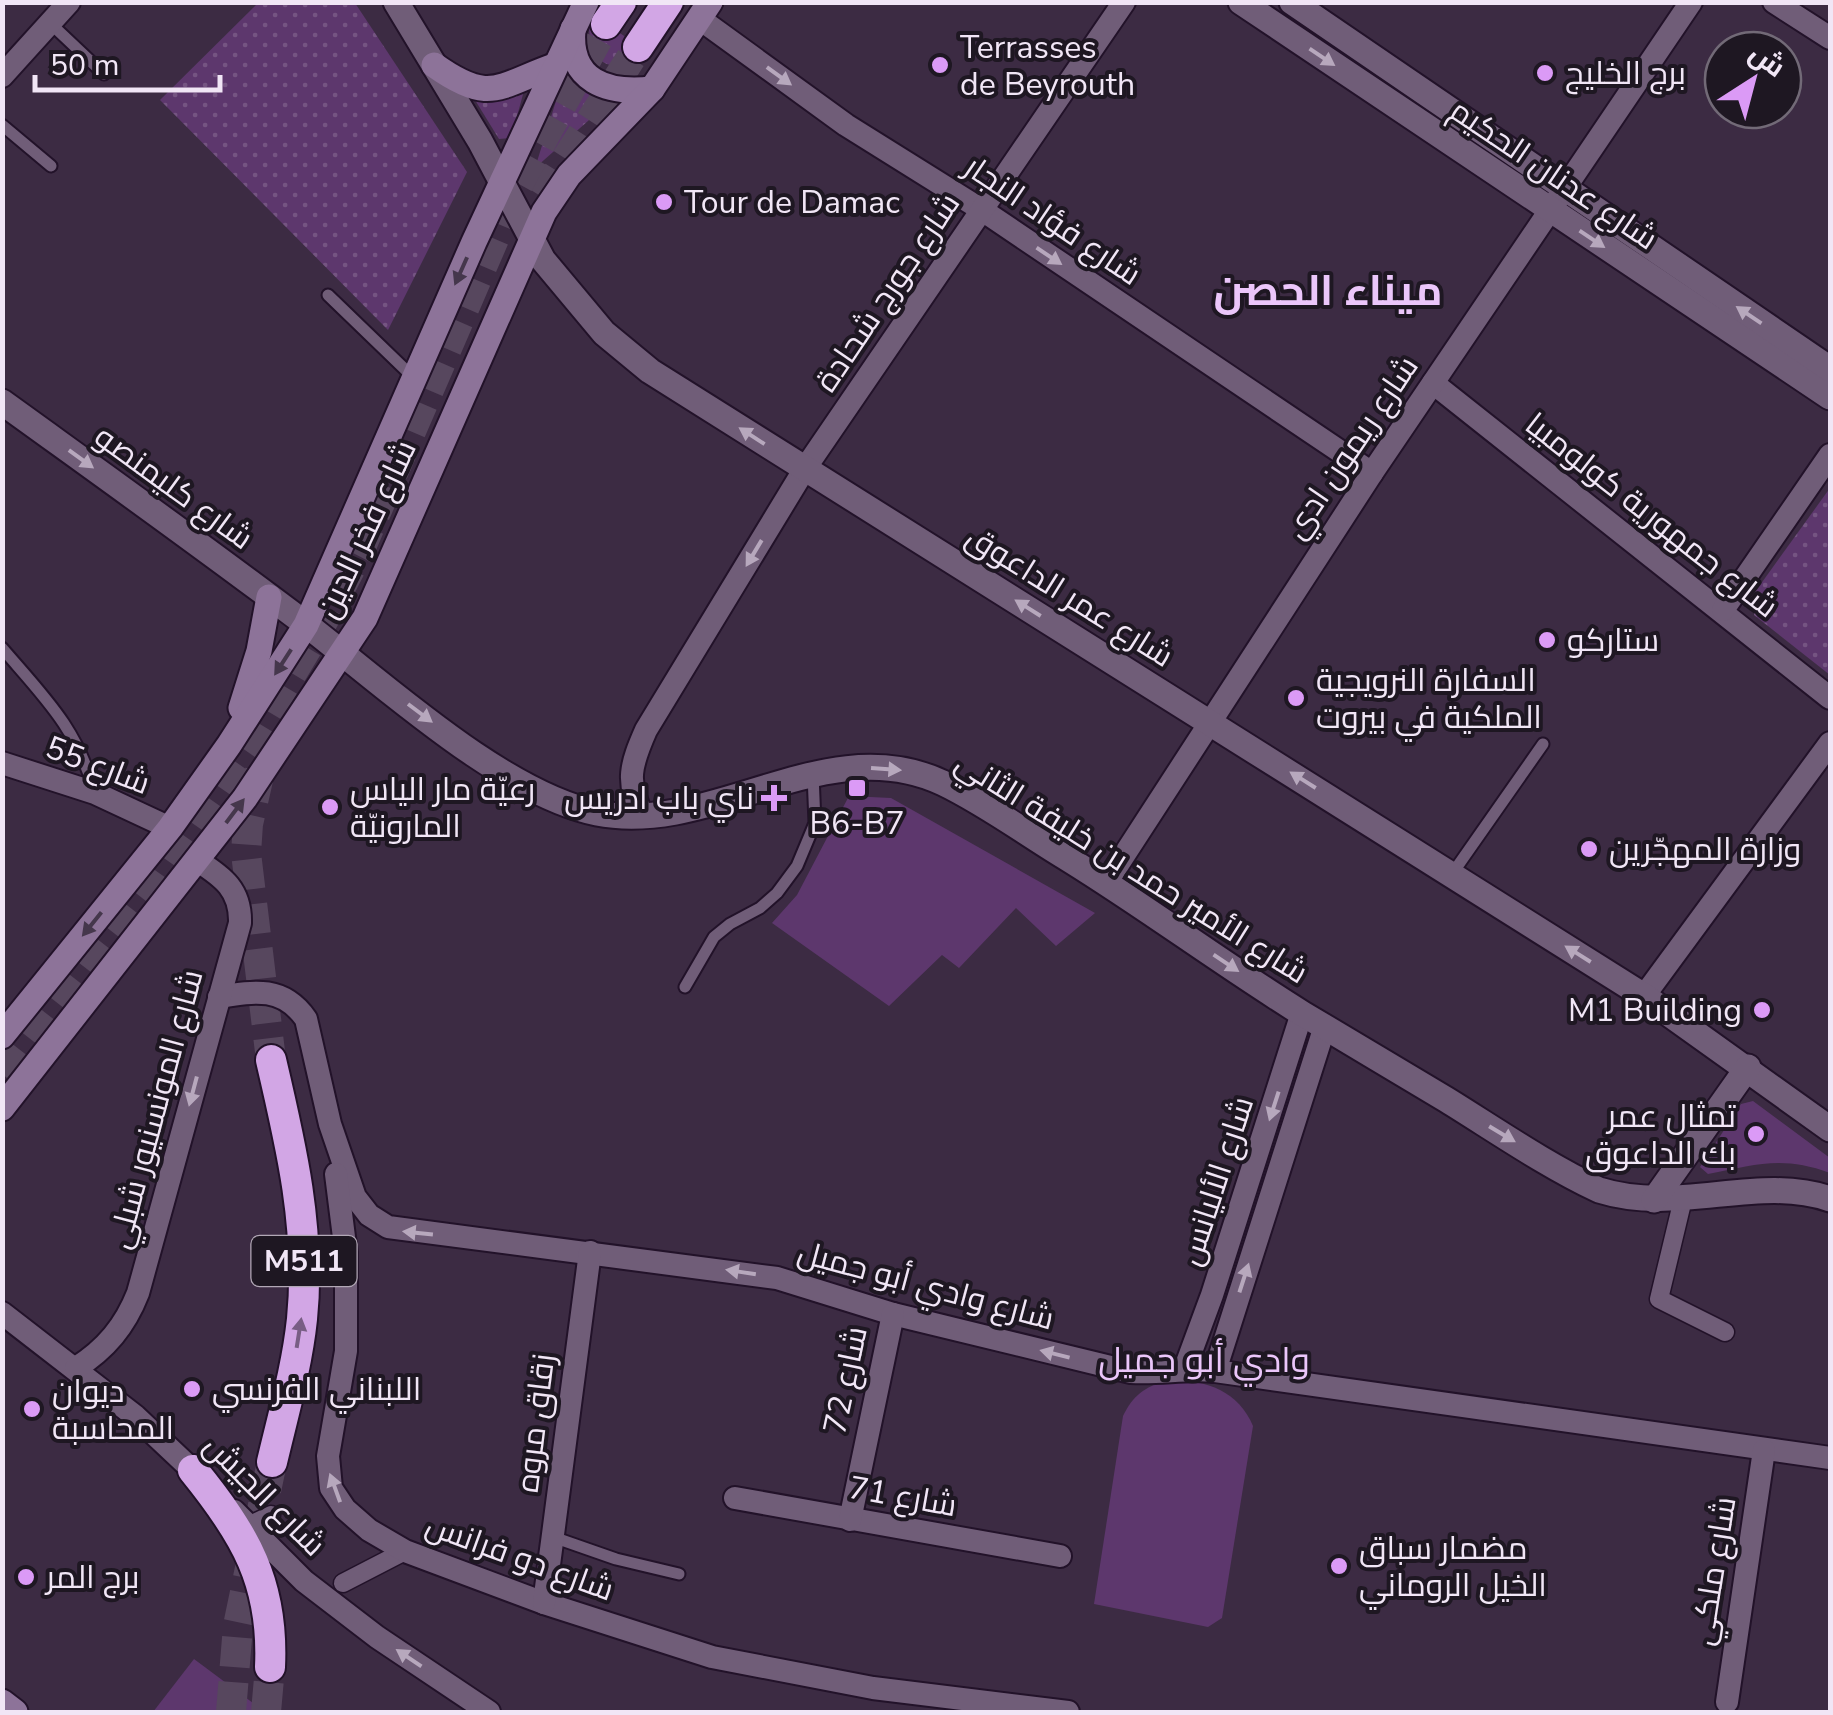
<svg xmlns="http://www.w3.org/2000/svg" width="1833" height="1715" viewBox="0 0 1833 1715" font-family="'Nunito Sans',Cairo,sans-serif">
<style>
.grass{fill:url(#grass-dots)}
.park{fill:#5d376d}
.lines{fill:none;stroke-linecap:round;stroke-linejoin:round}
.motorway-tunnel{stroke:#57475e;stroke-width:30;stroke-dasharray:30 15;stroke-linecap:butt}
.service-casing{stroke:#221229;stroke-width:15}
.pedestrian-casing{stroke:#221229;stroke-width:21}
.minor-casing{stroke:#221229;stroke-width:26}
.tertiary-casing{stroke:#221229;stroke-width:29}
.secondary-casing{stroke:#221229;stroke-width:29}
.motorway-casing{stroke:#221229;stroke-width:34}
.service{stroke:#705d78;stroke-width:11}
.pedestrian{stroke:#705d78;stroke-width:18}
.minor{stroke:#705d78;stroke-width:22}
.tertiary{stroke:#705d78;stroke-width:25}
.secondary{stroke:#8d7399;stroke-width:25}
.motorway{stroke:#d2a6e5;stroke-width:30}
.oneway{fill:#b7a8bd}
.oneway2{fill:#45374c}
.oneway3{fill:#785e84}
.poi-dot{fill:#db9af6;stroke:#1e1722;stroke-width:4}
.labels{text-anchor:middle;stroke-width:8;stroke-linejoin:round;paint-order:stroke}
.shield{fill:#1e1722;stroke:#b2a8b6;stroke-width:2.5}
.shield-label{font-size:30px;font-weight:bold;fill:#f1e6f6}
.poi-label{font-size:32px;fill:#f1e6f6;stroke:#1e1722;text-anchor:start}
.street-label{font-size:32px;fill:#f1e6f6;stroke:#1e1722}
.neighbourhood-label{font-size:35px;fill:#ebc6fa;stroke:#1e1722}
.district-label{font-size:42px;font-weight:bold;fill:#ebc6fa;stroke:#1e1722}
</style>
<defs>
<pattern id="grass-dots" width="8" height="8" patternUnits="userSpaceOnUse" patternTransform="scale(2.5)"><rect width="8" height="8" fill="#5d376d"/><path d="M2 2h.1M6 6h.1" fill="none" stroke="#755482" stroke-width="1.8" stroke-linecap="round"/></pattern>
</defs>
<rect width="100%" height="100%" fill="#3c2b43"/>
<g class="grass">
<polygon points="258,3 355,3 467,172 388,330 160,100"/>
<path d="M591,13L650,54C609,81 582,60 591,13Z"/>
<polygon points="567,66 615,97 535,168"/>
<polygon points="525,87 511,138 499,139 475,100"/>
<polygon points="1830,488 1830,675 1754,615 1755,592"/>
</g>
<g class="park">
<polygon points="849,796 891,798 1095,913 1056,946 1016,908 959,968 942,955 889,1006 772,923 797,895"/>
<path d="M1753,1101L1830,1158V1173C1782,1155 1755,1165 1708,1174L1700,1167L1741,1104Z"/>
<path d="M1167,1380C1204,1379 1238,1390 1253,1426L1222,1618L1208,1627L1094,1604L1123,1416C1133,1395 1145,1387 1167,1380Z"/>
<polygon points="194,1659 265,1712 153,1712"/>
</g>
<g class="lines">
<g class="motorway-tunnel">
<polyline points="542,197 638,47"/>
<polyline points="260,771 248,824 246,853 271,1060"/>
<polyline points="2,1074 152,882 253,738 322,623 358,554 516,188 606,24"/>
<polyline points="231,1712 238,1626 272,1462"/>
<polyline points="266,1712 270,1667"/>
</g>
<g class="service-casing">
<g id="service">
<polyline points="50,23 104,74"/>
<polyline points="2,125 51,166"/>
<polyline points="328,295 414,378"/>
<path d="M2,648C45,698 77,728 95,793"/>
<polyline points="1452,874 1543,744"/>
<polyline points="685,987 714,937 730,924 760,908 777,893 797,866 815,823 813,774"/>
<polyline points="553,1537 616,1559 679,1574"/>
</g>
</g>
<g class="pedestrian-casing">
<g id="pedestrian">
<polyline points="1683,1199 1659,1299 1725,1332"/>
<polyline points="248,1526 271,1515"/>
<polyline points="343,1583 405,1551"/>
</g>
</g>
<g class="minor-casing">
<g id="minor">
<polyline points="1774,2 1830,38"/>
<polyline points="700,19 846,125 982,210 1372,473"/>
<polyline points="2,76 69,2"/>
<polyline points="1433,383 1830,698"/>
<polyline points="1723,610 1830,455"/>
<polyline points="2,763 95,793 170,828"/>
<path d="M643,816C625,782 631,764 646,730L804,470L1124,2"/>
<polyline points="1106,883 1372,473 1691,2"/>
<polyline points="1644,996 1830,743"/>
<path d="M219,997C255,991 283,986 306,1019L330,1124L355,1197L369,1215L388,1227L777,1278L893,1314L1131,1372C1160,1374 1186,1368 1215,1371L1830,1458"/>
<polyline points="336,1174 346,1253 346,1351 328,1456 331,1488 345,1509 369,1530 405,1551 544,1603 712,1657 873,1688 1068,1712"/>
<polyline points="2,1313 135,1416 204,1481"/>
<path d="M76,1368C106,1349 125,1326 138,1293L240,923C241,890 223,877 198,861"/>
<polyline points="1185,1368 1212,1295 1302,1013"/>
<polyline points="1215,1371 1325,1026"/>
<polyline points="735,1498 1060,1556"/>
<polyline points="234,1511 304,1581 377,1637 489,1712"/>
<polyline points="850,1520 893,1314"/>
<polyline points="544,1603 590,1252"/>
<polyline points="1727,1702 1764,1450"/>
</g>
</g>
<g class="tertiary-casing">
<g id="tertiary">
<polyline points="396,2 480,141 543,260 604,333 650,371 1644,996 1830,1129"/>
<polyline points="1241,2 1830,397"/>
<polyline points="1292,2 1830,369"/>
<path d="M2,402C103,475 204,547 303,622C380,681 502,794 597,813C714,836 827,728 943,783C987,804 1028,835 1070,860C1149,909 1224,965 1303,1014C1351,1043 1399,1071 1447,1100C1497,1131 1546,1165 1599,1190C1678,1215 1758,1174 1830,1199"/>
<polyline points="1654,1200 1748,1067"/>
</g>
</g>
<g class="secondary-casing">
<g id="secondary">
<path d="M573,29C568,82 608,94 652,89"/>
<path d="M434,65C490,105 498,86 554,66"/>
<polyline points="241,708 259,651 269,597"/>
<polyline points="2,1036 170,828 229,745 306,625 474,242 586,2"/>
<polyline points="2,1108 245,798 365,618 544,212 569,175 652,89 710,2"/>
<polyline points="2,1702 15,1712"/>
</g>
</g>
<g class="motorway-casing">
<g id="motorway">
<polyline points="606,24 621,2"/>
<polyline points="638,47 668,2"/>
<path d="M271,1060C291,1145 311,1230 302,1319C297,1367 283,1415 272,1462"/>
<path d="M193,1470C245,1534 274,1583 270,1667"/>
</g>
</g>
<use href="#service" class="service"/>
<use href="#pedestrian" class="pedestrian"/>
<use href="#minor" class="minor"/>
<use href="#tertiary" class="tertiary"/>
<use href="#secondary" class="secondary"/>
<use href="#motorway" class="motorway"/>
</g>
<defs><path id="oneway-solid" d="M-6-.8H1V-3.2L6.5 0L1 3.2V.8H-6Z" transform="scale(2.5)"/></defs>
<g class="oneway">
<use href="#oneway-solid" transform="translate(1322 57) rotate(34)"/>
<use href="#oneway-solid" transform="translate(779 76) rotate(36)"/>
<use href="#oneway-solid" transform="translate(1592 239) rotate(34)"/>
<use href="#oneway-solid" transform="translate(1049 256) rotate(34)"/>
<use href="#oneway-solid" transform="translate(1749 315) rotate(-146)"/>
<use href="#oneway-solid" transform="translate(752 436) rotate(-147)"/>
<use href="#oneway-solid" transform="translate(81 459) rotate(36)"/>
<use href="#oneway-solid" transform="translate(754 553) rotate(121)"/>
<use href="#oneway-solid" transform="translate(1028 608) rotate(-148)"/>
<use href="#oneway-solid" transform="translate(420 713) rotate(37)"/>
<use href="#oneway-solid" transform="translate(886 769) rotate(4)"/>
<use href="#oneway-solid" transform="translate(1303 780) rotate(-148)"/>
<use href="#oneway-solid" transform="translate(1578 954) rotate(-148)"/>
<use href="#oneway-solid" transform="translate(1226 963) rotate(34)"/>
<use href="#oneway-solid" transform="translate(193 1091) rotate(105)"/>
<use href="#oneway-solid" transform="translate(1274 1106) rotate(108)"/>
<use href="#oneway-solid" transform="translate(1502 1134) rotate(31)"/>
<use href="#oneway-solid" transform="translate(418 1233) rotate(-174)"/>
<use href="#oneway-solid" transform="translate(741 1272) rotate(-171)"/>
<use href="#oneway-solid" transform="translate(1244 1278) rotate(-72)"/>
<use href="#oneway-solid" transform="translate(1055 1354) rotate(-166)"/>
<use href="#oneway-solid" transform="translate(335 1488) rotate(-110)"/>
<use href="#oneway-solid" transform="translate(409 1658) rotate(-146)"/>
</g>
<g class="oneway2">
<use href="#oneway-solid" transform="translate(461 271) rotate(114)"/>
<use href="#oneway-solid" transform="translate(283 662) rotate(123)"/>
<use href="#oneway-solid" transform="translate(235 811) rotate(-53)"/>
<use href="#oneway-solid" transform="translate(92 924) rotate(129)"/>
</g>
<use class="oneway3" href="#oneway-solid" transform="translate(299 1333) rotate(-81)"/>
<g class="poi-dot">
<circle cx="940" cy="65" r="10"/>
<circle cx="1545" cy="73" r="10"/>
<circle cx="664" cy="202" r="10"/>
<circle cx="1547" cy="640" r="10"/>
<circle cx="1296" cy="698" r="10"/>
<rect x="847" y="778" width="20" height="20" rx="5"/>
<path d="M769 783h10v10h10v10h-10v10h-10v-10h-10v-10h10z"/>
<circle cx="330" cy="807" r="10"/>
<circle cx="1589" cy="849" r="10"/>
<circle cx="1762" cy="1010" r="10"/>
<circle cx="1756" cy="1134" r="10"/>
<circle cx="192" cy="1389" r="10"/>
<circle cx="32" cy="1409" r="10"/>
<circle cx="1339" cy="1566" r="10"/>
<circle cx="26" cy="1577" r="10"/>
</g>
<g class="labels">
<rect class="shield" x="251.5" y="1236" width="105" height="50" rx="8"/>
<g class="shield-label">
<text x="304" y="1271">M511</text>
</g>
<g class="poi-label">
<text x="960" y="58">Terrasses<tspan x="960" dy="37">de Beyrouth</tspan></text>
<text x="1565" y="84">برج الخليج</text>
<text x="684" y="213">Tour de Damac</text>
<text x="1567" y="651">ستاركو</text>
<text x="1316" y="691">السفارة النرويجية<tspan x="1316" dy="37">الملكية في بيروت</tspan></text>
<text x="350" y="800">رعيّة مار الياس<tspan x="350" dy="37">المارونيّة</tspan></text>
<text x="754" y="809" text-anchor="end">ناي باب ادريس</text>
<text x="857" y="834" text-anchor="middle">B6-B7</text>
<text x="1609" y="860">وزارة المهجّرين</text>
<text x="1742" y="1021" text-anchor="end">M1 Building</text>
<text x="1736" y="1127" text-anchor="end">تمثال عمر<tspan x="1736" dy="37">بك الداعوق</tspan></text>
<text x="212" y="1400">اللبناني الفرنسي</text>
<text x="52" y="1402">ديوان<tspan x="52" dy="37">المحاسبة</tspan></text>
<text x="1359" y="1559">مضمار سباق<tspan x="1359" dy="37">الخيل الروماني</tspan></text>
<text x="46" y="1588">برج المر</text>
</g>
<g class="street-label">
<text transform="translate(1554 174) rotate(34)" y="11">شارع عدنان الحكيم</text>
<text transform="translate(1053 220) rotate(34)" y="11">شارع فؤاد النجار</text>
<text transform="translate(887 292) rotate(-56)" y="11">شارع جورج شحادة</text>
<text transform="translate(1351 447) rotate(-56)" y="11">شارع ريمون ادي</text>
<text transform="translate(174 487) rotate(36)" y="11">شارع كليمنصو</text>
<text transform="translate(1652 515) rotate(38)" y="11">شارع جمهورية كولومبيا</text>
<text transform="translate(366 529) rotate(-65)" y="11">شارع فخر الدين</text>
<text transform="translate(1070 596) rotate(32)" y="11">شارع عمر الداعوق</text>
<text transform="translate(98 765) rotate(21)" y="11">شارع 55</text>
<text transform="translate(1132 867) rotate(32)" y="11">شارع الأمير حمد بن خليفة الثاني</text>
<text transform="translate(155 1109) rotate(-75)" y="11">شارع المونسنيور شبلي</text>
<text transform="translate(1216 1181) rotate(-72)" y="11">شارع الأليانس</text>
<text transform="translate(926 1285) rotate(15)" y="11">شارع وادي أبو جميل</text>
<text transform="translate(845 1380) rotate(-78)" y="11">شارع 72</text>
<text transform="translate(535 1423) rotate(-83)" y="11">زقاق مروه</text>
<text transform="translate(265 1495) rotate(45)" y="11">شارع الجيش</text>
<text transform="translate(903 1496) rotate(10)" y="11">شارع 71</text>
<text transform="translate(520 1557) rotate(20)" y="11">شارع دو فرانس</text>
<text transform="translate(1713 1571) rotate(-81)" y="11">شارع ملكي</text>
</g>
<g class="neighbourhood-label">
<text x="1204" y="1372">وادي أبو جميل</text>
</g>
<g class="district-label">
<text x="1328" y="305">ميناء الحصن</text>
</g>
</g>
<rect width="1833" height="1715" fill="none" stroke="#f1e6f6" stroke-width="10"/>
<g transform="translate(1753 80) rotate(36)"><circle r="48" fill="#1e1722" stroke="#726a77" stroke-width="2.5"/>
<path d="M0-8L18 38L0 25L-18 38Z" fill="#db9af6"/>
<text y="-15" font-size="28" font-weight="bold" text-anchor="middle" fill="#f1e6f6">ش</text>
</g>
<path d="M35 75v15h185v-15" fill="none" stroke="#f1e6f6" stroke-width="5"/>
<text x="50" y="75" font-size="30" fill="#f1e6f6" stroke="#1e1722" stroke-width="8" paint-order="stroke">50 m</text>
</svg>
